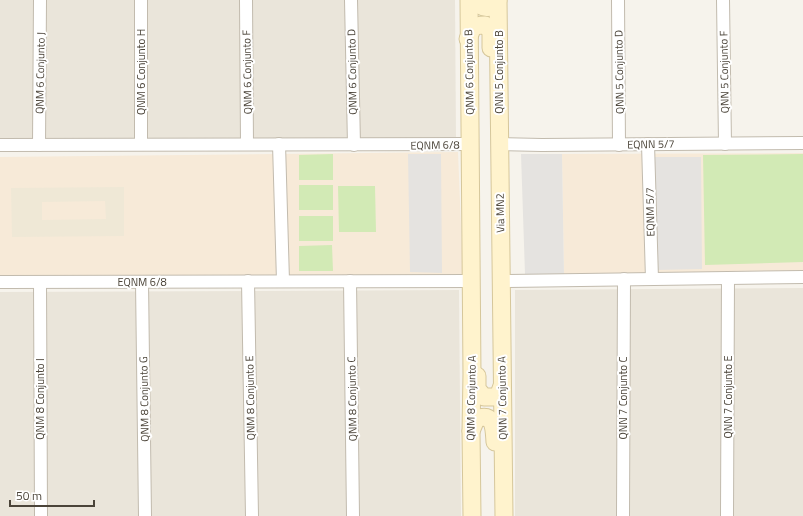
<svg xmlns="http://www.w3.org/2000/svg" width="803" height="516" viewBox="0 0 803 516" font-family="'Titillium Web',sans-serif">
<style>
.residential{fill:#eae5da}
.commercial{fill:#f7ead8}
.education{fill:#efe8d6;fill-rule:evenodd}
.green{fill:#d2eab5}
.parking{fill:#e5e3e0}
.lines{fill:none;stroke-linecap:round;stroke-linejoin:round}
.minor-casing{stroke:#c2bbae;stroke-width:14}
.secondary-casing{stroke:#d6c79b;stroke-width:19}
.minor{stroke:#fff;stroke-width:12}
.secondary{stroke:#fff3cd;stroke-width:17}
.labels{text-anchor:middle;stroke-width:4;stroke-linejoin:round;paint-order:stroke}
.street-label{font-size:11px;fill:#4b4439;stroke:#fff}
</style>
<rect width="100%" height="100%" fill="#f6f3ec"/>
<g class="residential">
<polygon points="0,0 455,0 456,139 0,139"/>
<polygon points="803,288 803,516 515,516 515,290"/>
<polygon points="459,290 461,516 0,516 0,292"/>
</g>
<g class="commercial">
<polygon points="458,152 463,276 0,276 0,157"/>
<polygon points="803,153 803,272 564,275 562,154"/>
</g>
<path class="education" d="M124,187V236L12,237L11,188ZM105,201L106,219L42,220V202Z"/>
<g class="green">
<polygon points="333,154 333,180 299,180 299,155"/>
<polygon points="803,154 803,262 705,265 703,155"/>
<rect x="299" y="185" width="34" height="25"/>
<polygon points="338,186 375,186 376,232 339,232"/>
<rect x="299" y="216" width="34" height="25"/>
<polygon points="332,245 333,271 299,271 299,246"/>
</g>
<g class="parking">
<polygon points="408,154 441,154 442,273 410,272"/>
<polygon points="521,154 562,154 564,275 525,274"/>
<polygon points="652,157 701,157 702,269 656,270"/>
</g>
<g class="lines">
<g class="minor-casing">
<g id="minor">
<polyline points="246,0 247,144"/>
<polyline points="351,0 354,145"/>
<polyline points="618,0 619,145"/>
<polyline points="723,0 725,144"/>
<polyline points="141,144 141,0"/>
<polyline points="279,144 283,281"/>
<polyline points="499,144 542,145 803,143"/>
<polyline points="648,144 652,279"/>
<polyline points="0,145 471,144"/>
<polyline points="39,145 40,0"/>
<polyline points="248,281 252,516"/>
<polyline points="350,281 353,516"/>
<polyline points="501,281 803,277"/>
<polyline points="0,282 471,281"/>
<polyline points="40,282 41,516"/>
<polyline points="142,282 145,516"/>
<polyline points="623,516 624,279"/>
<polyline points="727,516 728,278"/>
</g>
</g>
<g class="secondary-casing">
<g id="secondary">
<polyline points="469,0 472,374 471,431 472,516"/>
<path d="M475,0C481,9 493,11 498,0"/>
<polyline points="498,0 504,516"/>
<path d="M468,39C472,29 472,25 485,25L491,31V48"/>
<polyline points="477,376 477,389 484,397 495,397 499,394 502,386"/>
<path d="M471,431L476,419C495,412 494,429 495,442"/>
</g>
</g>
<use href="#minor" class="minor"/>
<use href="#secondary" class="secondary"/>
</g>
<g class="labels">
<g class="street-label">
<text transform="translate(141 72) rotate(-90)" y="4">QNM 6 Conjunto H</text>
<text transform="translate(247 72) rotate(-91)" y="4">QNM 6 Conjunto F</text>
<text transform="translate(352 72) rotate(-91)" y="4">QNM 6 Conjunto D</text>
<text transform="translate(469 72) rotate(-91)" y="4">QNM 6 Conjunto B</text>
<text transform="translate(499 72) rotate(-90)" y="4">QNN 5 Conjunto B</text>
<text transform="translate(619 72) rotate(-91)" y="4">QNN 5 Conjunto D</text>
<text transform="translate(724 72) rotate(-91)" y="4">QNN 5 Conjunto F</text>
<text transform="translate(40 73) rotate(-89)" y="4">QNM 6 Conjunto J</text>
<text transform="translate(651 144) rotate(-1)" y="4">EQNN 5/7</text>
<text transform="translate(435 145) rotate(-1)" y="4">EQNM 6/8</text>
<text transform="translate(650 212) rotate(-91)" y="4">EQNM 5/7</text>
<text transform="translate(500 213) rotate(-91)" y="4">Via MN2</text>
<text x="142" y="286">EQNM 6/8</text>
<text transform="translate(728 397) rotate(-90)" y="4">QNN 7 Conjunto E</text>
<text transform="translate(250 398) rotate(-91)" y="4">QNM 8 Conjunto E</text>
<text transform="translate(471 398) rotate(-89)" y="4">QNM 8 Conjunto A</text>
<text transform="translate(502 398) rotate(-91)" y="4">QNN 7 Conjunto A</text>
<text transform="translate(623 398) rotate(-90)" y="4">QNN 7 Conjunto C</text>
<text transform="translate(40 399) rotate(-90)" y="4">QNM 8 Conjunto I</text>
<text transform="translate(144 399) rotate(-91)" y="4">QNM 8 Conjunto G</text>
<text transform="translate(352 399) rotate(-91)" y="4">QNM 8 Conjunto C</text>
</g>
</g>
<path d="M10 500v6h84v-6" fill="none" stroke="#4b4439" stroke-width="2"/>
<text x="16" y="500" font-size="12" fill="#4b4439" stroke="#ffffff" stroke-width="3" paint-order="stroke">50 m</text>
</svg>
